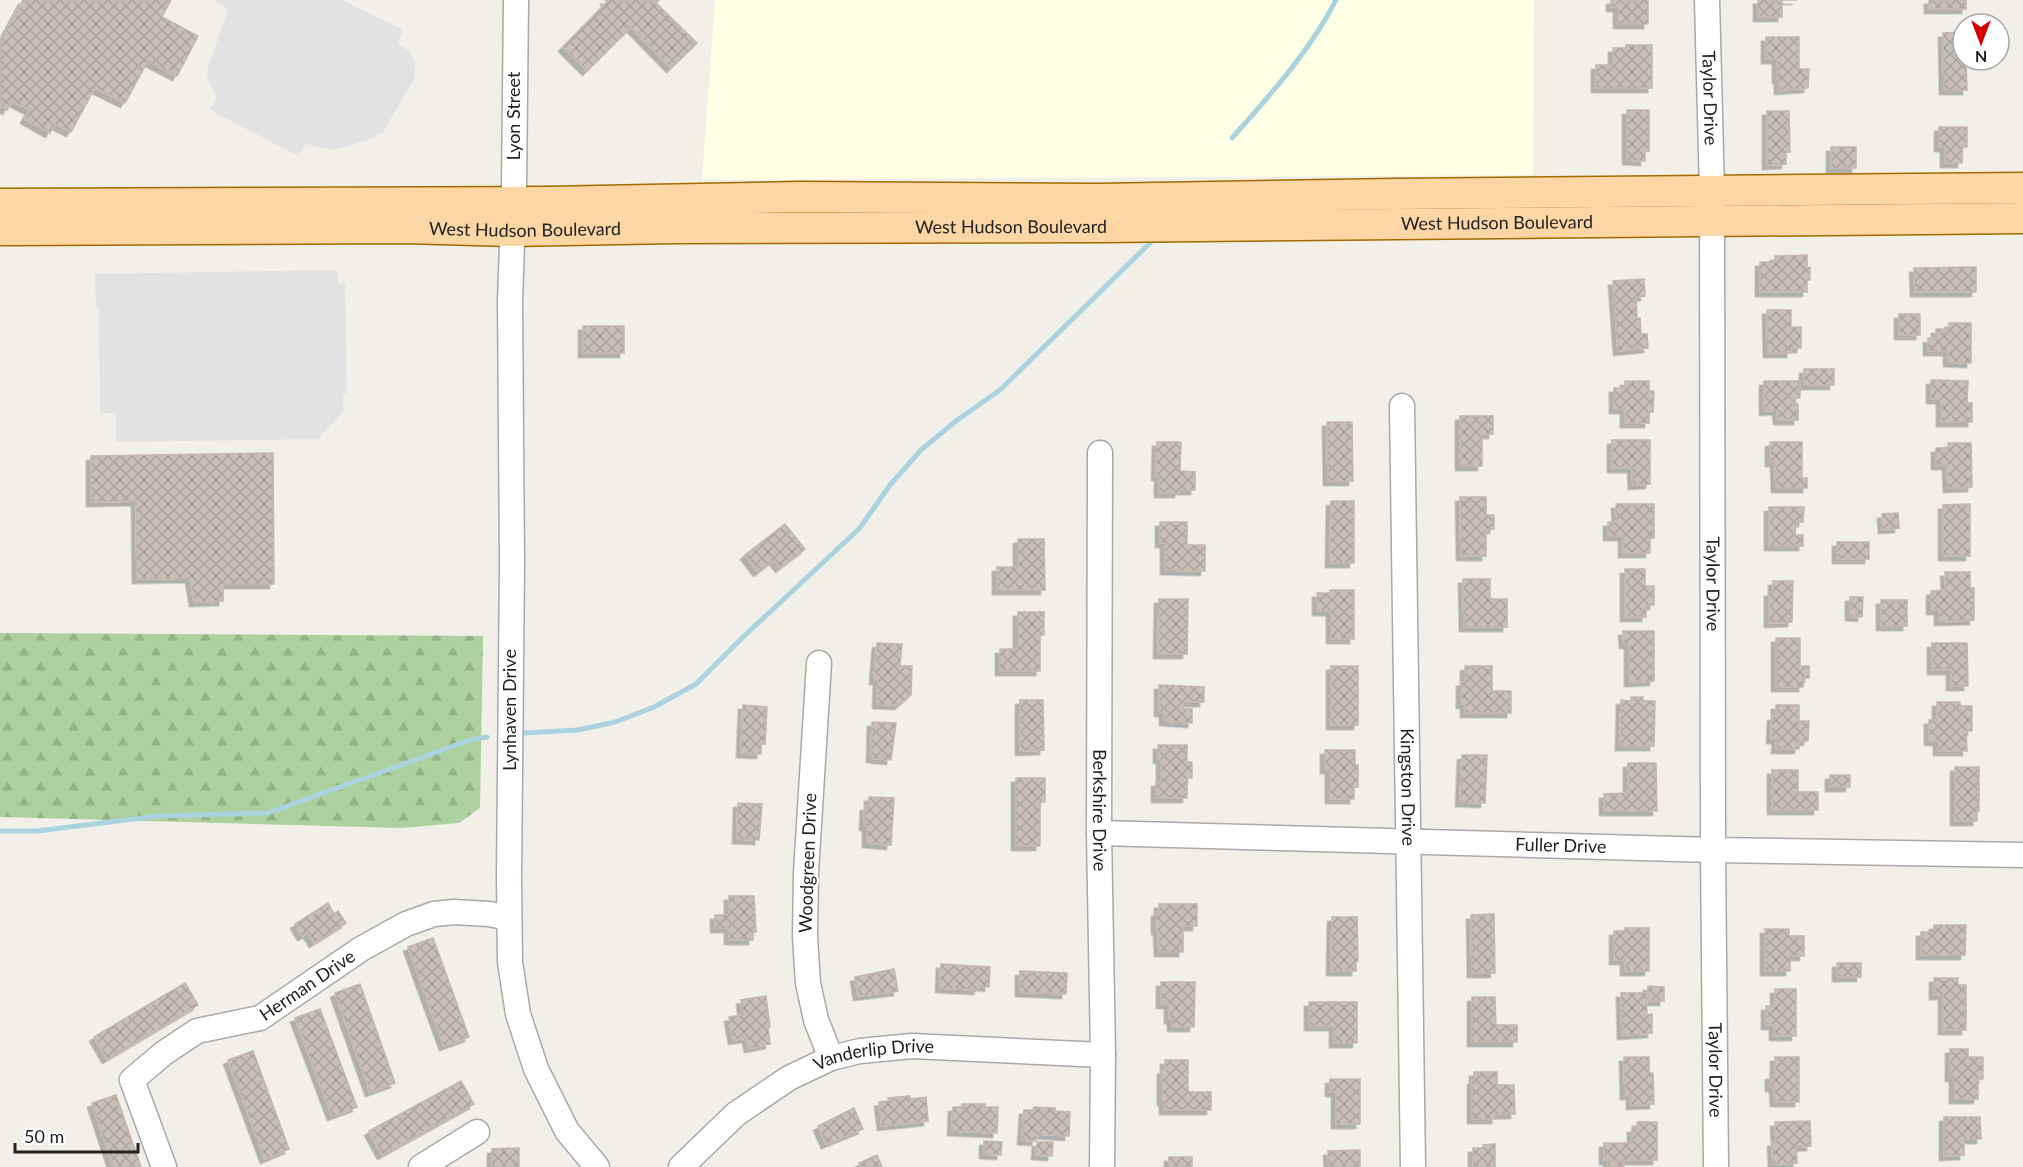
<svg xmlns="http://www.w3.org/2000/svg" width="2023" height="1167" viewBox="0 0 2023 1167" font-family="Lato,sans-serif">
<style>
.education{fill:#ffffe5}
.forest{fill:url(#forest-firs)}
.parking{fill:#e2e2e2}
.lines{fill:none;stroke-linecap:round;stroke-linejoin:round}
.stream{stroke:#aad3df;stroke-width:5}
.building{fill:url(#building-cross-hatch);stroke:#c4b6ab;stroke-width:1.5;filter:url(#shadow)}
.minor-casing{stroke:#a9a9a9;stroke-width:27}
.major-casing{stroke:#a06b00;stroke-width:33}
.minor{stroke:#fff;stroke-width:24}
.major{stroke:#fcd6a4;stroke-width:30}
.labels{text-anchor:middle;stroke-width:4.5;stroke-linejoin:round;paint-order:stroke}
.street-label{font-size:18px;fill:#222;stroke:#fff}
</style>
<defs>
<pattern id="forest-firs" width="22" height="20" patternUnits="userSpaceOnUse" patternTransform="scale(1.5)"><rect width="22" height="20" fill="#add19e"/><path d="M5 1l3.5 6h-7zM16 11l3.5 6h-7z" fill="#95b388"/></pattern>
<pattern id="building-cross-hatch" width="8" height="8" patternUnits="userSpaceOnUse" patternTransform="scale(1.5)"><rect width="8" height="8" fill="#c7bfb8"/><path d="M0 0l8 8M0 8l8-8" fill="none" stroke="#aba49e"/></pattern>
<filter id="shadow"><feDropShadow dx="-4.5" dy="4.5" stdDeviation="0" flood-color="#0004"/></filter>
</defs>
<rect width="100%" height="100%" fill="#f2efe9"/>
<polygon class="education" points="715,0 1534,0 1533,175 702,180"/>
<polygon class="forest" points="0,633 483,636 480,808 459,823 402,828 0,817"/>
<g class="parking">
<polygon points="216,0 342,0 403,30 399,39 399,44 410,52 415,62 414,79 383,132 371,139 334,150 316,147 306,143 298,156 210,110 216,100 216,95 207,78 208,68 227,12 227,8 215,2"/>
<polygon points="337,270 338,283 345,285 347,394 343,395 343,412 318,439 116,442 116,413 100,413 99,307 96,307 95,274"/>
</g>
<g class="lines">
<g class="stream">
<path d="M1232,138C1270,95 1310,51 1336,0"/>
<polyline points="524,733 578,730 615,722 654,707 696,684 742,638 859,529 890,485 921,450 956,421 1000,390 1151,242"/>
<polyline points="0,831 37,831 158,816 268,813 470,740 487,737"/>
</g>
</g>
<g class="building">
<polygon points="23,0 171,0 162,17 198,36 177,76 148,61 125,103 95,88 71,132 55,124 50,133 25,119 30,110 12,101 7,110 0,106 0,38 2,39"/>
<polygon points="605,0 659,0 656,3 697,43 671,68 631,27 587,71 563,47 607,2"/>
<polygon points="1611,0 1648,0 1648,24 1618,24 1618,7 1611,7"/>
<polygon points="1758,0 1797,0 1782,0 1782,17 1758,17"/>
<rect x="1929" y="0" width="37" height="9"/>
<polygon points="1963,32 1963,60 1966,60 1967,90 1944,90 1943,33"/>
<polygon points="1766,37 1799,37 1799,69 1809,69 1808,88 1779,90 1779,79 1777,79 1777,59 1766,59"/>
<polygon points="1626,45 1652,45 1652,88 1596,88 1596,65 1613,65 1613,48 1626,48"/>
<polygon points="1627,110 1649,110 1649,151 1645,151 1645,161 1627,160"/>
<polygon points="1767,111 1789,111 1790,152 1786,152 1786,164 1767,165"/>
<polygon points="1939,127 1967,127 1967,147 1962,147 1962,163 1945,163 1945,147 1939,147"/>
<rect x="1831" y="147" width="25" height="21"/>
<polygon points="1807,255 1807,268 1810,267 1810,280 1807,280 1807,292 1760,292 1760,262 1775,262 1775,256"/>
<polygon points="1976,267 1976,292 1915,292 1914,268"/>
<polygon points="1644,279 1645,296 1636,297 1637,318 1640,318 1641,334 1647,334 1648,348 1618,351 1613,281"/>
<polygon points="1767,310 1791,310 1791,327 1801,327 1801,348 1791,348 1791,353 1768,353"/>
<rect x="1899" y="314" width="21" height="21"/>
<polygon points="1949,323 1971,323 1971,363 1948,362 1948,351 1928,351 1928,338 1936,339 1936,329 1949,329"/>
<rect x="583" y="326" width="41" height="27"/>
<rect x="1804" y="369" width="30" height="16"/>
<polygon points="1931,380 1968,381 1967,403 1972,403 1972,422 1941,422 1941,399 1931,399"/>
<polygon points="1625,381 1649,381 1649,391 1654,391 1653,412 1649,412 1649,423 1625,423 1625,409 1614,409 1614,388 1625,388"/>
<polygon points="1764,381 1800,381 1800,398 1791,398 1791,404 1798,404 1798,420 1778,420 1777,410 1764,411"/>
<polygon points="1460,416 1493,416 1493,434 1482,434 1482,466 1460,466"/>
<polygon points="1327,422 1352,422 1353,481 1328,481"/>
<polygon points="1612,440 1650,440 1650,484 1633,485 1632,468 1612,468"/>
<polygon points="1157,442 1181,442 1180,471 1195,472 1195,490 1179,490 1179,493 1159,493 1159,476 1156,476"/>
<polygon points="1770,442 1802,442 1802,478 1807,478 1807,488 1776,488 1775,462 1770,462"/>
<polygon points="1948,443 1971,443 1972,487 1948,488 1947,465 1936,465 1936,448 1948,448"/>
<polygon points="273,453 274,584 223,584 223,601 194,602 190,578 137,579 136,501 91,502 91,456"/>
<polygon points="1460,497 1486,497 1486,515 1494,515 1494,529 1486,529 1486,556 1461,556"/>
<polygon points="1331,501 1354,501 1354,563 1330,563"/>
<polygon points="1616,504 1654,504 1654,538 1650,538 1650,553 1623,553 1623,536 1608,536 1608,522 1617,522"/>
<polygon points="1970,504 1970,556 1943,556 1943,505"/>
<polygon points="1769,507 1804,507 1803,522 1796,522 1795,535 1803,535 1803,546 1769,546"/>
<polygon points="1898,513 1899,528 1883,529 1882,514"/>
<polygon points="1160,522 1187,522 1187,545 1205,545 1205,571 1165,570 1165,543 1160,543"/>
<polygon points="785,524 805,549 780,568 774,560 758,572 745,555"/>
<polygon points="1018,539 1044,539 1045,590 997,590 997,567 1018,567"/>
<rect x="1837" y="542" width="32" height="17"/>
<polygon points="1625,569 1645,569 1645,586 1654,586 1654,605 1646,605 1646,617 1625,617"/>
<polygon points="1945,572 1970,572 1970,588 1974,588 1974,620 1939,621 1939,610 1931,610 1931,591 1946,590"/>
<polygon points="1463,579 1490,579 1490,599 1507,599 1507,627 1464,627"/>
<polygon points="1773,581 1793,581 1792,622 1769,623 1769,592 1773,592"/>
<polygon points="1330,590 1354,590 1354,639 1331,639 1331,611 1317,611 1317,593 1330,593"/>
<polygon points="1850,597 1863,597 1862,617 1850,616"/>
<polygon points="1159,599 1188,599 1187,654 1158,654"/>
<rect x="1881" y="600" width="26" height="26"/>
<polygon points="1018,612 1044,612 1044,635 1040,635 1040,671 1000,671 1000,649 1018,649"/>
<polygon points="1623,631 1654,631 1654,681 1629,682 1629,644 1624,644"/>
<polygon points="1776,638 1800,638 1800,666 1809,666 1809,678 1803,678 1803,687 1776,687"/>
<polygon points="877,643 902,644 900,666 912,666 911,695 899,705 877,704 878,680 874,680"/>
<polygon points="1932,643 1967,643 1968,686 1951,686 1951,670 1932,670"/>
<rect x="1331" y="666" width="27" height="59"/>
<polygon points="1465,666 1492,666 1492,691 1511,691 1511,713 1465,713 1465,704 1461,704 1461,682 1465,682"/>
<polygon points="1159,685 1204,687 1204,702 1183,702 1183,709 1192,709 1192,723 1164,721 1164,712 1159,712"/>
<polygon points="1631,697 1643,697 1643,701 1655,701 1654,746 1620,746 1621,700 1631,701"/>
<polygon points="1020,700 1043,700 1044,750 1020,751"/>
<polygon points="1937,702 1960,702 1960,706 1972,706 1972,731 1966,731 1967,751 1938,751 1938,741 1929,741 1929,720 1937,720"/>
<polygon points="743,705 767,707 765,744 761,744 761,754 741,753"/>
<polygon points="1776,705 1799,705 1799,721 1809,721 1808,741 1799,741 1799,749 1776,749 1777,739 1771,739 1772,716 1776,716"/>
<polygon points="872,722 896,723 891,760 871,758"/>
<polygon points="1158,745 1187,745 1187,762 1192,762 1192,778 1187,778 1187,798 1156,798 1156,782 1161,782 1161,759 1158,759"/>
<polygon points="1325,750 1355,750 1355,765 1358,765 1358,787 1354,787 1354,799 1330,799 1330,769 1325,769"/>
<polygon points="1462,755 1487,755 1485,803 1460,802"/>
<polygon points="1628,763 1656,763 1657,811 1604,811 1604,794 1628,793"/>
<polygon points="1955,767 1979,767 1979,811 1977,811 1977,821 1955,821"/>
<polygon points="1772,770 1798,770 1798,792 1818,792 1818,810 1772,810"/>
<rect x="1830" y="775" width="20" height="12"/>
<polygon points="1016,778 1045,778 1045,802 1040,802 1040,846 1016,846"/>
<polygon points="869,797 894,798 891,845 867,843 867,826 864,826 865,806 869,807"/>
<polygon points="738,803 762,804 759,840 737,839"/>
<polygon points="729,896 754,896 756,932 753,932 753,940 729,940 729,928 715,928 715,915 729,915"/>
<polygon points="328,903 334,914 338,911 346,923 314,943 308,933 302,936 295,924"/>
<polygon points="1159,904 1197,904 1197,926 1183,926 1183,952 1159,952 1158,930 1156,930 1156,912 1159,912"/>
<polygon points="1494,914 1495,973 1472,973 1471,915"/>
<polygon points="1332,917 1357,917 1358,961 1356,961 1356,971 1331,971"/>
<polygon points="1934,925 1966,925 1965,955 1921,955 1921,932 1934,932"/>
<polygon points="1625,928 1649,928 1649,971 1625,971 1625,960 1614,960 1614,931 1625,931"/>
<polygon points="1765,929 1789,929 1789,936 1804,936 1804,956 1790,956 1790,971 1765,971"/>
<polygon points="433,938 469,1037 444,1046 408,947"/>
<rect x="1837" y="963" width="24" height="14"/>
<polygon points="941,964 990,967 989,987 979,986 978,990 940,988"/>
<polygon points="894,969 898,991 858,996 855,977"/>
<polygon points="1020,971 1067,973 1066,994 1020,992"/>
<polygon points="1934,978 1958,978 1958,985 1966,985 1966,1030 1943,1030 1943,995 1934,995"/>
<polygon points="1161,982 1195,982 1194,1027 1172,1027 1172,1019 1169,1019 1169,1004 1161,1004"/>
<polygon points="185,983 198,1005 107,1059 94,1037"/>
<polygon points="360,984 395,1083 370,1092 335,993"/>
<polygon points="1648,986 1664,987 1664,1001 1648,1001"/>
<polygon points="1775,989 1796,989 1796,1036 1774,1036 1774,1025 1766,1025 1766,1006 1775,1006"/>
<polygon points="1621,993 1646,993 1647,1015 1652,1014 1652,1033 1622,1035"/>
<polygon points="766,996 770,1027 768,1028 770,1044 749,1048 747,1038 733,1040 729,1017 743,1015 741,1000"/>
<polygon points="1472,997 1495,997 1496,1025 1517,1025 1517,1042 1472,1042"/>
<polygon points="1309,1002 1357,1002 1357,1043 1334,1043 1334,1026 1309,1026"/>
<polygon points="320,1009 357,1107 332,1116 295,1018"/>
<polygon points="1950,1049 1968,1049 1968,1057 1983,1057 1983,1079 1978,1079 1978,1099 1954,1099 1954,1077 1950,1077"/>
<polygon points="253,1051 289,1149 265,1159 228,1060"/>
<polygon points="1624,1057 1649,1057 1649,1073 1653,1073 1654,1104 1631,1105 1631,1095 1625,1095"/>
<polygon points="1775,1057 1799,1057 1799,1102 1775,1102 1774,1087 1770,1087 1770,1075 1775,1075"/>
<polygon points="1165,1060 1188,1060 1188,1092 1211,1092 1211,1110 1164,1110 1164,1101 1162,1101 1162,1070 1165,1070"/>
<polygon points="1474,1072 1497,1072 1497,1085 1514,1085 1515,1114 1496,1114 1496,1119 1472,1119 1472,1080 1474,1080"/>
<polygon points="1330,1079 1360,1079 1360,1124 1336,1124 1336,1092 1330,1092"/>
<polygon points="461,1081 474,1104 382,1155 369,1131"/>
<polygon points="116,1095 141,1167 113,1167 92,1103"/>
<polygon points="910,1096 910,1099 926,1097 928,1121 882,1126 879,1102 889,1101 888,1098"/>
<polygon points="962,1104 985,1104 985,1107 998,1107 997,1133 952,1131 953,1107 962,1107"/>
<polygon points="1034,1107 1055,1108 1055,1111 1070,1112 1069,1136 1037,1134 1036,1141 1022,1140 1024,1110 1033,1110"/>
<polygon points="854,1108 863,1129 826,1144 818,1126"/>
<polygon points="1944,1117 1980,1117 1981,1139 1964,1139 1964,1155 1944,1156"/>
<polygon points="1810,1121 1811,1146 1796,1147 1797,1163 1773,1164 1772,1142 1776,1142 1775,1122"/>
<polygon points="1637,1122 1657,1122 1657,1160 1604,1160 1604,1143 1632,1143 1632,1128 1637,1128"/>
<polygon points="984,1141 1002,1142 1001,1155 984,1154"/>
<polygon points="1037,1142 1053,1142 1052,1156 1036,1155"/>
<polygon points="1495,1144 1495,1167 1473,1167 1473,1148 1483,1148 1483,1145"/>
<polygon points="519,1148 519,1167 492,1167 492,1149"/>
<polygon points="1360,1150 1360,1167 1329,1167 1328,1151"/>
<polygon points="877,1155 882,1167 861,1167 859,1163"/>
<rect x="1169" y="1157" width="23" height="10"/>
<rect x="1608" y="1161" width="16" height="6"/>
</g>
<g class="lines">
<g class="minor-casing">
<g id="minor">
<polyline points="516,0 514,187 510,301 512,564 509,877 510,962 518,1014 536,1069 567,1131 597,1167"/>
<path id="s1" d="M1707,0L1712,192L1713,850L1716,1167"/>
<path id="s2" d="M1402,406L1413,1167"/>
<path id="s3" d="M1100,453L1099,833L1103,1055L1102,1167"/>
<polyline points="819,663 806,873 805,937 808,983 816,1020 831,1058"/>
<path id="s4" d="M1099,833L1713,850L2023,855"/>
<path id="s5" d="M164,1167L132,1080L164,1053L197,1031L260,1018L361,949L406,924L434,914L454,912L489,914L509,918"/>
<polyline points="421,1167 477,1132"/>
<path id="s6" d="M681,1167L736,1114L789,1078L831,1058L860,1051L912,1046L1103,1055"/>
</g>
</g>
<g class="major-casing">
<g id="major">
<polyline points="0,204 547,202 800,197 1098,199 1395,194 2023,188"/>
<path id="s7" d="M0,230L405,228L511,231L674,228L1101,227L2023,218"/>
</g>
</g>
<use href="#minor" class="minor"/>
<use href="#major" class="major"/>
</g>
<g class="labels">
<g class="street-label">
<text dy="6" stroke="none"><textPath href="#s1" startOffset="98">Taylor Drive</textPath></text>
<text transform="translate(514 116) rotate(-90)" y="6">Lyon Street</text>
<text dy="6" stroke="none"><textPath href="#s7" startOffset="1497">West Hudson Boulevard</textPath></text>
<text dy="6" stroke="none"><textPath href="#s7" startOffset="1011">West Hudson Boulevard</textPath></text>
<text dy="6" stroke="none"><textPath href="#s7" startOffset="525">West Hudson Boulevard</textPath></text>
<text dy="6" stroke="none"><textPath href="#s1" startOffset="584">Taylor Drive</textPath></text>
<text transform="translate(510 710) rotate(-90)" y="6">Lynhaven Drive</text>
<text dy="6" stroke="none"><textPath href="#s2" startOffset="381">Kingston Drive</textPath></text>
<text dy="6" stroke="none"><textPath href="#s3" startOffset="357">Berkshire Drive</textPath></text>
<text dy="6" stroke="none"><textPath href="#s4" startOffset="462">Fuller Drive</textPath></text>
<text transform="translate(808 863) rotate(-88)" y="6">Woodgreen Drive</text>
<text dy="6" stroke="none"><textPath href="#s5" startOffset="296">Herman Drive</textPath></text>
<text dy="6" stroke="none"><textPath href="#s6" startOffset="230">Vanderlip Drive</textPath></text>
<text dy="6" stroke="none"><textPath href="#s1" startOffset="1070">Taylor Drive</textPath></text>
</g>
</g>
<g transform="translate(1981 42) rotate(180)"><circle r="28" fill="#ffffff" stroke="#a7a7a7" stroke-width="1.5"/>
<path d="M0-4.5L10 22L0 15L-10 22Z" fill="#d40000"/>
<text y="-9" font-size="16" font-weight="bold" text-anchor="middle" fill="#222222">N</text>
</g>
<path d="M15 1143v9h123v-9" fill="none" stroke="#222222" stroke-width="3"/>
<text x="24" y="1143" font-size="18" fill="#222222" stroke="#ffffff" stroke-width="4.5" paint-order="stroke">50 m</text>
</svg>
